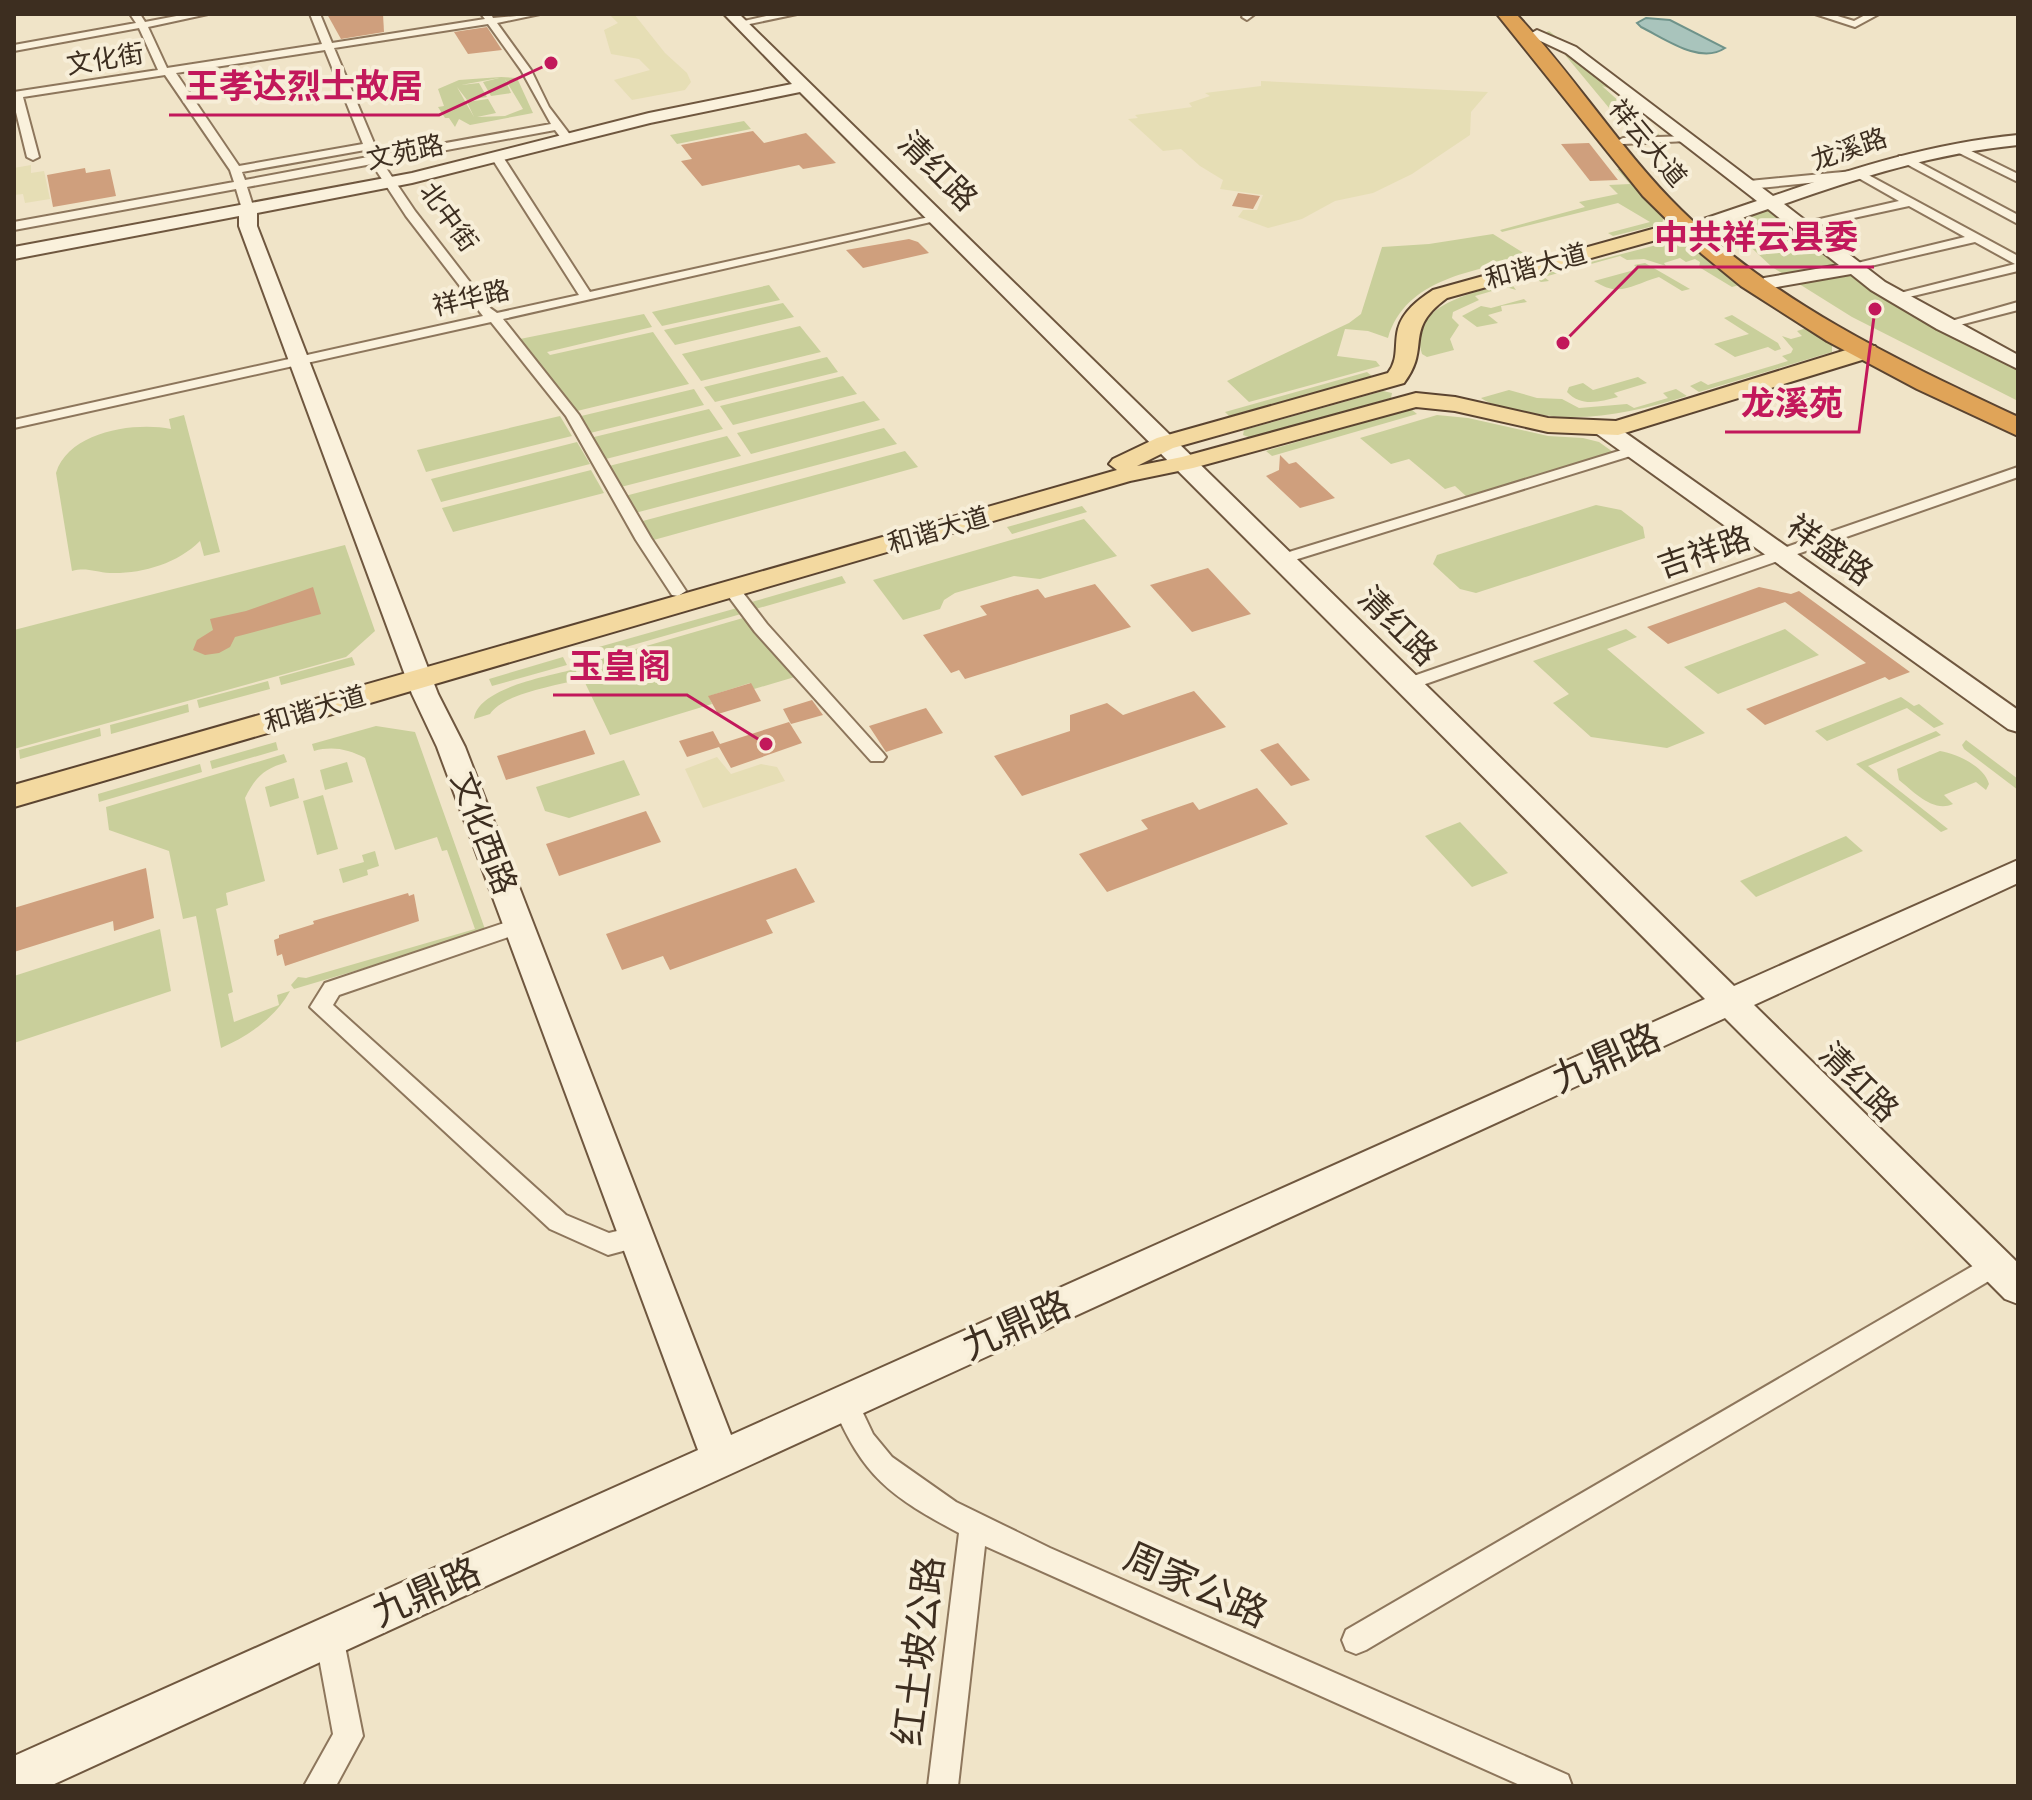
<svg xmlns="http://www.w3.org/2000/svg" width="2032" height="1800" viewBox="0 0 2032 1800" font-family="Spectral,'Noto Sans SC',serif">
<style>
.farmland{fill:#e6deb5}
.green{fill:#c9cf9b;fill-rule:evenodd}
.water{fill:#a9c4bc;stroke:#6f938a;stroke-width:2}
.building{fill:#cf9f7d}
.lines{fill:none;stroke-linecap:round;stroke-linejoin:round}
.street-casing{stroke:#8d765c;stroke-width:4}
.secondary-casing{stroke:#6f573f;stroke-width:4}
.primary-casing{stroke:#5b4430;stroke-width:4}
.highway-casing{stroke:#5b4430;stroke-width:4}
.street{fill:#faf1dc;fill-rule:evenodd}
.secondary{fill:#faf1dc;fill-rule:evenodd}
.primary{fill:#f3d9a0;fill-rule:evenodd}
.highway{fill:#e0a458;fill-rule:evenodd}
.labels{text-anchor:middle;stroke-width:8;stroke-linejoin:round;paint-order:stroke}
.far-street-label{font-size:26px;fill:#3d2e20;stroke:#f7eed8}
.street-label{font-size:32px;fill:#3d2e20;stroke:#f7eed8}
.near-street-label{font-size:38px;fill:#3d2e20;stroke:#f7eed8}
.leader{fill:none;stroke:#c2185b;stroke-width:3}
.callout-dot{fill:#c2185b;stroke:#f7eed8;stroke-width:3}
.callout-label{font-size:34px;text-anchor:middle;font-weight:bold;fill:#c2185b;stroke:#f7eed8;stroke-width:8;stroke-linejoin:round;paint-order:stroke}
</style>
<rect width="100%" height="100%" fill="#f0e4c8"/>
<g class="farmland">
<polygon points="609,14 634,14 665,53 687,73 691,82 685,90 632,100 614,80 650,70 639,59 611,54 604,30 618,23"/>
<polygon points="1261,81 1488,92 1471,112 1470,135 1412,174 1373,193 1335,201 1302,219 1268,228 1238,217 1243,210 1257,210 1263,195 1220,189 1223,180 1200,166 1181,149 1163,151 1128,119 1138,118 1135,115 1192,107 1189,103 1210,96 1205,93 1261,86"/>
<polygon points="31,165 31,173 44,171 50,199 25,203 23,194 14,195 14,168"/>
<polygon points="717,757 731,774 761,764 777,767 785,781 703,808 685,769"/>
</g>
<g class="green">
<polygon points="1549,31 1623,89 1614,90 1602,86 1631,112 1625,114 1631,125 1647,124 1662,137 1634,138 1546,32"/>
<path d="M501,77L517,78L533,113L470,125L459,119L455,127L449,118H445L438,107L444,106L438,89L459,80ZM499,78L483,82L491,96L511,93L505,79L523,109L505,116L477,117L496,113L488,99L467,102L474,117L457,87L467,100L487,97L479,83L461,85Z"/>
<polygon points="744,121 751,129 677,144 670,135"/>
<polygon points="1617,169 1631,169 1665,211 1662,224 1613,236 1608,233 1650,222 1618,203 1502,232 1500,230 1585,207 1579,202 1618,194 1609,185 1630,184"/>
<polygon points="1765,211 1776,212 1847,271 2018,366 2018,401 1852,317 1772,267 1726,224"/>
<path d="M1493,234L1530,257C1476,271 1406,277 1388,338L1368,331L1345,329L1337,356L1376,361L1380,366L1249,402L1227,381L1349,323L1361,314L1382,247L1429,244Z"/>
<polygon points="1672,241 1692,244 1743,284 1732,287 1699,267 1700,262 1695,259 1686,262 1680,258 1664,263 1666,266 1644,259 1627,260 1620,256 1544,277 1549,281 1541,282 1533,277"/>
<path d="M1645,263L1690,289L1682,291L1659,277C1631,285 1620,298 1594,281L1638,269L1634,265Z"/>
<path d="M1511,283L1516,290L1506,287L1475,296L1479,300L1453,312L1452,318L1459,325L1450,339L1454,350L1427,357L1422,354C1408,303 1476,292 1511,283Z"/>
<polygon points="769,285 780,300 662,326 652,312"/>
<polygon points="1524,299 1527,302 1501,306 1502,311 1488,315 1498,323 1477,327 1462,316 1481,306 1491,308"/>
<polygon points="783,303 794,317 675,345 664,330"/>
<polygon points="644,314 652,327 547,352 550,355 653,332 689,384 577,411 515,340"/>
<polygon points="1732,315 1778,343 1781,349 1775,351 1768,347 1735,357 1714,344 1749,334 1724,318"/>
<polygon points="800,326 821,352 701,381 682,354"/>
<polygon points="1810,327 1832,340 1832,352 1699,392 1690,386 1701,381 1708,385 1788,361 1782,356 1791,353 1793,349 1782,336 1791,339 1802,336 1797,331"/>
<polygon points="827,357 838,372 715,402 704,387"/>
<polygon points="1367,372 1373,377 1230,417 1225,412"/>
<polygon points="843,376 857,394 733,425 720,406"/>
<path d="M1638,377L1647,383L1614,393L1618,397C1599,402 1581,407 1567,392L1569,387L1583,383L1593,390Z"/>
<polygon points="694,389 704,405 586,434 577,417"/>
<path d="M1676,389L1687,396C1629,414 1576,425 1516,410C1504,408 1491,405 1481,398L1509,390L1537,398L1562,399L1579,408L1627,404L1634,408L1668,398L1663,393Z"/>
<polygon points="1383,391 1392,393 1391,398 1251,438 1243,435 1244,430"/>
<polygon points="864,401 880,420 751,454 737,433"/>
<polygon points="709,409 723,429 602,460 590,438"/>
<polygon points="1411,409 1417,414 1272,456 1266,451"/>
<path d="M184,415L220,552L204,556L200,541C177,564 141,574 110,573C95,572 86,567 72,571L56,473C69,431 135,422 171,429L169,419Z"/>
<polygon points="1437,415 1468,418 1548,436 1583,438 1599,442 1613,452 1467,497 1455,486 1445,489 1409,459 1391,464 1360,438"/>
<polygon points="560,416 572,436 426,472 417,450"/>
<polygon points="884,428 897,444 635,513 625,496"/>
<polygon points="727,436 741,456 617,488 605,467"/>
<polygon points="577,442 590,464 441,502 431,479"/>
<polygon points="905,451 918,467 650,541 639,522"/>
<polygon points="591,470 604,493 453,532 442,508"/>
<polygon points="1596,505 1621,510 1643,527 1645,538 1476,593 1460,589 1433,564 1437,555"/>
<polygon points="1082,506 1087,512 1012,534 1007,527"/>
<polygon points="1084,519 1117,556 1040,579 1014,576 955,593 944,600 940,609 903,620 873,580"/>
<polygon points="345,545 375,631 346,657 14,749 14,630"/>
<polygon points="842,576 846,583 752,610 748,603"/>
<polygon points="737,608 741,614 577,661 574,654"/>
<polygon points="743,618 798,676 754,689 750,683 709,696 712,704 610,735 577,666"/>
<polygon points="1626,629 1637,637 1607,649 1705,733 1667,748 1591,737 1553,703 1569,694 1533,661"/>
<polygon points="1785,629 1819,655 1718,694 1684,667"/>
<polygon points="352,657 355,665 281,685 279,677"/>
<polygon points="563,657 567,665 492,686 489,679"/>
<path d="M575,669L580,679C556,686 504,693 490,714L474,719C477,688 549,676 575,669Z"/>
<polygon points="268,681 270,689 199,708 197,700"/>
<polygon points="1901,697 1914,706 1919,704 1944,724 1934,728 1907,708 1827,741 1815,731"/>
<polygon points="188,704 189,712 111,734 110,725"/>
<path d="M376,726L415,732L486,932L294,989L291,985L298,977L306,978L475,929L447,850L442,851L437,837L395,850L365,758C348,749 332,746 314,751L312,744Z"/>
<polygon points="100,728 101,736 20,759 19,750"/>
<polygon points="1936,731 1941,735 1868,766 1948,829 1941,832 1856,764"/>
<polygon points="1966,740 2018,779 2018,790 1964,749 1962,745"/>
<polygon points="276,742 278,750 212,769 210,761"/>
<path d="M1940,751C1957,754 1984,766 1989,784L1986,790L1976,782L1944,795L1953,804C1933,813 1914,792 1899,780L1897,769Z"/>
<path d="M284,754L287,762C264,769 256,776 245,798L265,881L226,893L228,905L216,909L233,992L228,994L234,1022L279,1005L277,995L290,991C275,1018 248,1036 221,1048L196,916L183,919L169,851L109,830L106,807Z"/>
<polygon points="624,760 640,795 569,818 545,811 536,787"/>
<polygon points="347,762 353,782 325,790 320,770"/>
<polygon points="200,764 202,772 99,802 98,794"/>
<polygon points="294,778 299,798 270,807 265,787"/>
<polygon points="323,795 338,849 317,855 303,801"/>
<polygon points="1460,822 1508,873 1472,887 1425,836"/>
<polygon points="1846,836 1863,851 1756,897 1740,881"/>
<polygon points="375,851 379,866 367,870 368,875 343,883 339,869 364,862 362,855"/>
<polygon points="160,929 171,991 14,1043 14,976"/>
</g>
<path class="water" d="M1646,18L1670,20L1725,48C1700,65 1664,38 1641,27L1637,23Z"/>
<g class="building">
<polygon points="327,14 383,14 384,32 341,39"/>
<polygon points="487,27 502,50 468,54 454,32"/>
<polygon points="753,131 764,143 806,133 836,163 803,169 799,165 702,186 681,161 692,159 681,145"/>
<polygon points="1589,143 1618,180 1590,181 1561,144"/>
<polygon points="85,168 86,173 110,169 116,196 53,207 47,175"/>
<polygon points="1238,193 1260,196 1253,209 1232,206"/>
<polygon points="909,239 918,242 929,253 863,268 846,250"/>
<polygon points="1280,455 1289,464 1296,462 1335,498 1300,508 1266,476 1279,470"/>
<polygon points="1208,568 1251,614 1192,632 1150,585"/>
<polygon points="1095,584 1131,627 965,679 959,670 951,673 923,635 987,615 980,606 1038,589 1045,598"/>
<polygon points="313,587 321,614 235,637 230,647 219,653 205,655 193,650 197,640 213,630 210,619 246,611"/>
<polygon points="1759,587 1791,594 1799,591 1910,672 1889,680 1885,677 1765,725 1746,709 1866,663 1785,602 1668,644 1647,627"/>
<polygon points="751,683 761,701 718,714 708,696"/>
<polygon points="1194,691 1226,727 1022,796 994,756 1070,731 1070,715 1107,703 1123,715"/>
<polygon points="812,700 823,715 791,724 783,709"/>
<polygon points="926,708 943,733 886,752 869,726"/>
<polygon points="789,722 802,743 731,768 719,747 687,757 679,741 713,731 720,744"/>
<polygon points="585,730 595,754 506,780 497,756"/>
<polygon points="1278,743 1310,780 1291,786 1260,750"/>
<polygon points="1257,788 1288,824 1107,892 1079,854 1148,829 1141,820 1193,802 1199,810"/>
<polygon points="646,811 661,842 559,876 546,844"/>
<polygon points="146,868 154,918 114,931 113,921 14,952 14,908"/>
<polygon points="796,868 815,902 766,920 773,933 670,970 663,956 622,970 606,934"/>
<polygon points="408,893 409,896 414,894 419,921 285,966 282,954 277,956 274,940 279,938 279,935 314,924 313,921"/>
</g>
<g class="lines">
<g class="street-casing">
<g id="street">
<path d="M130,14H140L145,22L187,14H208L148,27L167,68L322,44L310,14H320L332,43L485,19L481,14H491L493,18L540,14L497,23L531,70L549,107L571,136L569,138H561L555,130L382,162L415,211L490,308L497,313L579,295L491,157L497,154L503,157L590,292L938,215L944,219L503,319L579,415L651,538L686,591L678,596L672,595L636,540L566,416L491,322L14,428V420L483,316L406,216L372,164L247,187L254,209L248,213L242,209L236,189L14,230V222L234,182L230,170L165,75L23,97L39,157L33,160L27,157L14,104V92L158,70L139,28L14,51V45L136,23ZM488,24L521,70L551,124L379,155L334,48ZM325,50L363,144L239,166L176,73ZM365,150L368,157L245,180L242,172Z"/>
<polygon points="775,14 797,14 740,26 735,23"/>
<polygon points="1244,14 1255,14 1247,20 1242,17"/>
<polygon points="1815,14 1831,14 1854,21 1867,14 1879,14 1855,27"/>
<polygon points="1692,136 1692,140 1688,141 1623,144 1617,141 1623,138"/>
<polygon points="1951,145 1959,145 2018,174 2018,182 1951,149"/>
<polygon points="1899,156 1907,156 2018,215 2018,224 1899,160"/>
<polygon points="1853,171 1861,171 2018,256 2018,271 1892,301 1892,295 2015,264 1975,242 1849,271 1849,265 1965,237 1909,206 1798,230 1798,224 1899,201 1855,176 1849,179 1749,189 1743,185 1749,181"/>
<polygon points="2018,302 2018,310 1944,329 1937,325"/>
<polygon points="1635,446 1640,447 1640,453 1288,562 1276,562 1274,559 1276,556"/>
<polygon points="2018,467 2018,477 1414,688 1408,690 1399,684 1402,680"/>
<polygon points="731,584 737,585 767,624 883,753 886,757 883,761 871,761 755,632 723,589"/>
<polygon points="519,918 526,921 529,926 526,931 339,995 333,1005 566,1215 609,1233 637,1226 645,1229 649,1237 645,1245 608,1255 550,1229 310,1007 325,983"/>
<polygon points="1995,1253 2004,1256 2007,1264 2004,1272 1366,1650 1356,1654 1346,1650 1342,1640 1346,1630"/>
<path d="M845,1391L854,1394L873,1434L892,1457L956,1502L1050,1548L1568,1775L1572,1786H1522L985,1546L958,1786H928L959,1533C890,1496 863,1477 832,1403L836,1394Z"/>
<polygon points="329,1622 339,1626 343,1636 363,1736 336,1786 304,1786 333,1734 315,1636 319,1626"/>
</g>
</g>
<g class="secondary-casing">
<g id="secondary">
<path d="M724,14H739L1734,986L2018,860V883L1754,1005L2018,1263V1304L2005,1299L1725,1018L50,1786H14V1756L698,1450L437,747L412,694L239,226V216L14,259V247L412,173L649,113L792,84ZM800,92L1705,999L731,1435L465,747L438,694L257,226V213L412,183L650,123Z"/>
<path d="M1537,30L1576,47L1773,196C1854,168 1933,143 2018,135V145C1936,153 1861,177 1784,204L1885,282L2018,355V369L1937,329L1871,290L1851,274L1771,288L1764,286L1761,282L1764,278L1839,265L1768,209L1707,230H1695L1692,226L1695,222L1757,201L1566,53L1532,37L1530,34Z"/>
<polygon points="1605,422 1613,424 2018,710 2018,732 2008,729 1597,434 1594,429 1597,424"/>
</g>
</g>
<g class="primary-casing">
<path id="primary" d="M1685,220L1695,226L1692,230L1447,298C1402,331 1432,346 1404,383L1173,448L1137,466L1182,457L1416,393L1455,397L1548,418L1616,421L1859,346H1875L1878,351L1875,356L1618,435L1548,432L1455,411L1416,407L1193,468L1130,481L14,807V785L1117,470L1109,464L1113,459L1157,438L1388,373C1399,359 1394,345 1398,329C1403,311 1418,300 1433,290Z"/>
</g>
<g class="highway-casing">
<path id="highway" d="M1497,14H1516C1575,76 1620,150 1681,210C1776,304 1899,361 2018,417V436L1917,389L1827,341L1741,286L1702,254L1643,196Z"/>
</g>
<use href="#street" class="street"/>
<use href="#secondary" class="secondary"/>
<use href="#primary" class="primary"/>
<use href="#highway" class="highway"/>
</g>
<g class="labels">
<g class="far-street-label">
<text transform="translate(105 59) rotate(-9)" y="9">文化街</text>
<text transform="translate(1648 143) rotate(50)" y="9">祥云大道</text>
<text transform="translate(1849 149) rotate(-19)" y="9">龙溪路</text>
<text transform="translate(405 152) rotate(-12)" y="9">文苑路</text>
<text transform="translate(449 217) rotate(54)" y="9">北中街</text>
<text transform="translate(1536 266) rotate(-15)" y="9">和谐大道</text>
<text transform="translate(471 298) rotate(-13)" y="9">祥华路</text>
<text transform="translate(938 530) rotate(-16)" y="9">和谐大道</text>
<text transform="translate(315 709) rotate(-16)" y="9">和谐大道</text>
</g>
<g class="street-label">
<text transform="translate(938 171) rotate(45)" y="11">清红路</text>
<text transform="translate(1830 550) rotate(35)" y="11">祥盛路</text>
<text transform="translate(1704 552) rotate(-19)" y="11">吉祥路</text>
<text transform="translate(1398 626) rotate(45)" y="11">清红路</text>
<text transform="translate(484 833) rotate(69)" y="11">文化西路</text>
<text transform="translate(1859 1082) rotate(45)" y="11">清红路</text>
</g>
<g class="near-street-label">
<text transform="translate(1606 1058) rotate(-24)" y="13">九鼎路</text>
<text transform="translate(1016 1325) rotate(-24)" y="13">九鼎路</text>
<text transform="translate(1196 1585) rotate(24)" y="13">周家公路</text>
<text transform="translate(426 1592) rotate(-24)" y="13">九鼎路</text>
<text transform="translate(919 1651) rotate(-83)" y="13">红土坡公路</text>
</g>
</g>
<path class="leader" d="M551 63L439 115H169M1563 343L1638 267H1874M1875 309L1859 432H1725M766 744L687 695H553"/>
<g class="callout-dot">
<circle cx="551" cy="63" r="8"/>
<circle cx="1563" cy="343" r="8"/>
<circle cx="1875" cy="309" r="8"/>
<circle cx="766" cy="744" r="8"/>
</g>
<g class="callout-label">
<text x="304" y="98">王孝达烈士故居</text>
<text x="1756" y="249">中共祥云县委</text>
<text x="1792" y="415">龙溪苑</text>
<text x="620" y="678">玉皇阁</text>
</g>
<rect width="2032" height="1800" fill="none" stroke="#3d2e20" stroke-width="32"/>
</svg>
